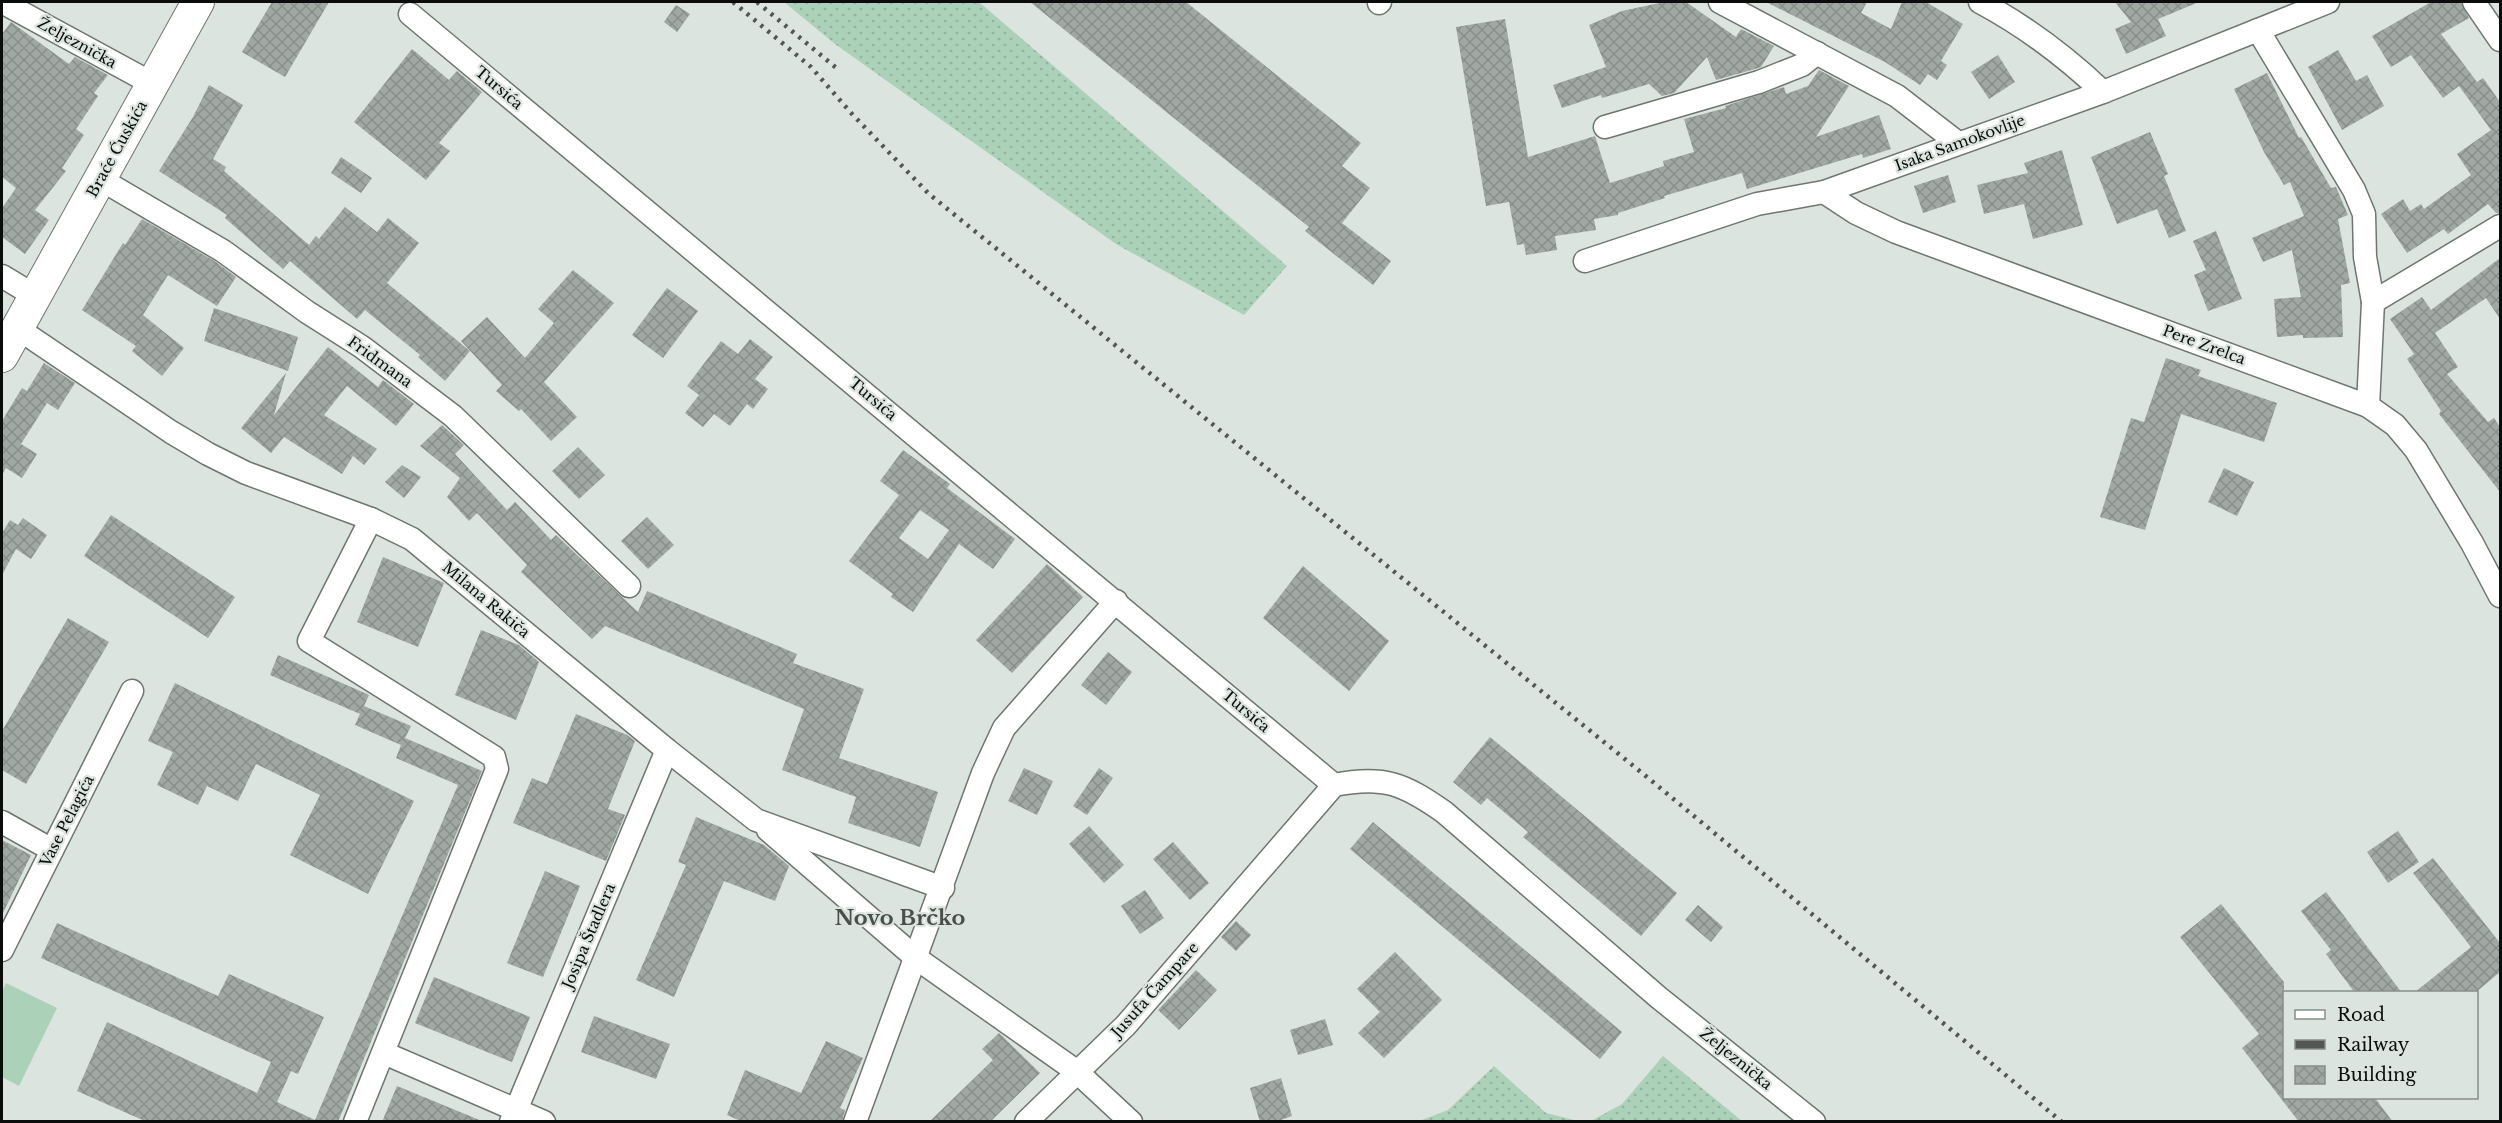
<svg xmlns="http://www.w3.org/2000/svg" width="2502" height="1123" viewBox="0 0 2502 1123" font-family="'Libre Baskerville',serif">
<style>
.grass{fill:url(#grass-dots)}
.pitch{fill:#abd2b9}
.building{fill:url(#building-cross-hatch);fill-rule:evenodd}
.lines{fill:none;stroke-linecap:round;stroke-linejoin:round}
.minor-casing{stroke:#6e7670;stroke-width:25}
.secondary-casing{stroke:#6e7670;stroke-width:34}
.minor{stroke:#fff;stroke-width:22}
.secondary{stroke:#fff;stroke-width:32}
.rail{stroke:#525754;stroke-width:4.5;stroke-dasharray:3 6;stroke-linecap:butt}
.labels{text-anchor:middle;stroke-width:4.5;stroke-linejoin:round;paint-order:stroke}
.street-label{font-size:15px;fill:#0a0d0b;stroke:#dbe4de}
.district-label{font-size:21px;font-weight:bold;fill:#49504b;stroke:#dbe4de}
</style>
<defs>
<pattern id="grass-dots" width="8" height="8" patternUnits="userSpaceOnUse" patternTransform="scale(1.5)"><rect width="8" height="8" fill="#abd2b9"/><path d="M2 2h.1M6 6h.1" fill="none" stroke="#92b39e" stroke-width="1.8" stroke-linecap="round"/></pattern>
<pattern id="building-cross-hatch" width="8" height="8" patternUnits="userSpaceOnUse" patternTransform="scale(1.5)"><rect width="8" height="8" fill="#9fa8a2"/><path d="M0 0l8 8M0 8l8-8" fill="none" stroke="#888f8a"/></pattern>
</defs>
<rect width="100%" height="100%" fill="#dbe4de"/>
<g class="grass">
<polygon points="784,2 979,2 1287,266 1244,315 1116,244 835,44"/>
<polygon points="1663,1056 1742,1121 1591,1121 1622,1104"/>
<polygon points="1494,1066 1546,1113 1578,1121 1419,1121 1448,1110"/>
</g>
<polygon class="pitch" points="6,983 57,1008 19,1086 2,1077 2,992"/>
<g class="building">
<polygon points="272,2 329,2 285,77 242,52"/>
<polygon points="1030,2 1186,2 1361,143 1342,166 1370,188 1342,223 1391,261 1373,285 1305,231 1309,227"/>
<polygon points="1664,2 1686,2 1736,37 1741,29 1774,46 1761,67 1755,69 1716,80 1707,57 1674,93 1662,96 1649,84 1602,98 1601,95 1562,108 1553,85 1606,67 1589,25 1622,11"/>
<polygon points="1766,2 1867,2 1861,13 1891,29 1902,2 1926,2 1963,24 1941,61 1947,65 1937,80 1928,74 1920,85 1885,62"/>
<polygon points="2115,2 2199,2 2158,19 2166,36 2126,54 2115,29 2131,22"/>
<polygon points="2431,2 2461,2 2469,18 2441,34 2477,82 2483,78 2500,102 2500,213 2496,213 2488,204 2448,234 2444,229 2407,253 2381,214 2403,199 2410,211 2421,204 2424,209 2471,175 2457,154 2491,130 2459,86 2443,98 2411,55 2391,67 2372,36"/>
<polygon points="676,5 690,14 677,32 664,22"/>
<polygon points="1505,19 1528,157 1595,136 1610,183 1664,166 1663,161 1694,152 1684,119 1726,108 1725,106 1784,87 1786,94 1808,86 1819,70 1849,86 1816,137 1879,115 1891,149 1863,158 1862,154 1747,189 1742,173 1664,196 1665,198 1618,213 1618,215 1594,219 1596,230 1555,236 1557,250 1526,255 1524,244 1517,245 1509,202 1486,206 1456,27"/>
<polygon points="11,22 69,64 75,57 108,75 94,93 98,96 76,129 84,135 62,168 66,171 35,210 49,220 25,254 2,237 2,208 16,188 2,177 2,34"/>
<polygon points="412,49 449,80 457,71 482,92 439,143 450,151 426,180 354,122"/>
<polygon points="2338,50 2356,81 2367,75 2384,106 2342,130 2308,67"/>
<polygon points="1998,55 2015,82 1989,99 1971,72"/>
<polygon points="2267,73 2299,138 2301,137 2331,188 2336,187 2348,215 2338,219 2350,283 2341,285 2343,337 2303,338 2303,335 2277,337 2274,299 2301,297 2292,250 2263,262 2252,238 2304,216 2290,182 2284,185 2264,152 2234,89"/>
<polygon points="209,85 243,105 213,159 226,167 224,171 309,245 316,236 319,239 345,207 377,232 388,218 419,243 387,283 470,351 445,381 418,357 420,355 365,310 357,319 290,261 283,269 225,218 227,215 159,171 193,117"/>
<polygon points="2150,132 2168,174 2164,176 2186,231 2169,238 2157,209 2117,224 2091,157"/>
<polygon points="2062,150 2083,225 2033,239 2024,204 1984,214 1977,185 2028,173 2024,163"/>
<polygon points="341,157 372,178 361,193 331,173"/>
<polygon points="1948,175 1956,202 1923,213 1914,186"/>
<polygon points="142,219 216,262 236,277 217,306 168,275 143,315 184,348 162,376 132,351 136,346 82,310 123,243 125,245"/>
<polygon points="2216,231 2242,299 2208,311 2194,275 2206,270 2193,241"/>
<polygon points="2500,258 2500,319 2486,298 2435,333 2458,367 2447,374 2488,422 2494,418 2500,427 2500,492 2439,414 2441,411 2407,359 2414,354 2390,319 2422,297 2431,310"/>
<polygon points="573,270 614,303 544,382 577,417 551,441 521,409 519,411 496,391 502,385 461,341 487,317 525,358 554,323 538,309"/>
<polygon points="667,288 698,311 663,358 632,335"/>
<polygon points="214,308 298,337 288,371 204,341"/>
<polygon points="750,339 773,357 755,379 768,389 753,409 747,404 730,426 714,414 703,427 685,413 699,395 687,386 721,341 738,354"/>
<polygon points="328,347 378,387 383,380 414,404 396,426 347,386 324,415 377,449 364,465 353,456 342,474 284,437 271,453 241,428 286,373 274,415"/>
<polygon points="2166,358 2201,370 2198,376 2277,403 2264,442 2181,414 2145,530 2100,517 2131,418 2144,422"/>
<polygon points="44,363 75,383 58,410 47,403 21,444 37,454 22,478 6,468 2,475 2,421 22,388 27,391"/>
<polygon points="442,425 464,445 455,454 507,510 515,502 551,540 556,535 638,612 647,591 797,654 793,663 864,689 839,758 938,792 920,847 848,823 856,797 782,770 804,709 605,626 592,639 521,572 527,565 477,513 469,521 447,497 460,478 420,446"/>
<polygon points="578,447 605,475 579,499 552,471"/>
<path d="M903,450L950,484L947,488L1015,539L993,569L959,544L913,612L891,597L893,594L849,561L899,495L880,481ZM920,510L949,530L928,559L899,538Z"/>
<polygon points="402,465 421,477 404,498 385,482"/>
<polygon points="2224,468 2254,482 2237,516 2208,502"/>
<polygon points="111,515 235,597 208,638 84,556"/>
<polygon points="647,517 674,545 648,569 621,541"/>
<polygon points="23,518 47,535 31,559 16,549 2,575 2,533 10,520 18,525"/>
<polygon points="383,557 444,583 418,647 357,622"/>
<polygon points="1047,564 1083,597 1012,673 976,640"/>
<polygon points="1303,566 1389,641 1349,691 1263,618"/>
<polygon points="68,618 109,642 26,784 2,770 2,731"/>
<polygon points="481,630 519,645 539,662 516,720 455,695"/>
<polygon points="1108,652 1132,672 1106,705 1081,685"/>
<polygon points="278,655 367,694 369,695 364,706 411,726 405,738 482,771 338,1122 147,1122 77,1091 107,1022 257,1093 271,1062 41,958 57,923 218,996 229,974 324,1017 298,1074 291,1071 277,1102 315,1120 458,785 396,758 401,745 355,725 360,714 270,675"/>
<polygon points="175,683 414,801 368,894 290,855 320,795 256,764 238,801 207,786 198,805 157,785 173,752 148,741"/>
<polygon points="576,714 627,735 635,741 608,809 625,815 606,861 513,823 532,778 547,784"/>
<polygon points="1490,737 1677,893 1641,936 1523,837 1528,832 1487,798 1481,805 1453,782"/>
<polygon points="1024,768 1053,781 1037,815 1008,801"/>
<polygon points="1099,768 1113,778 1087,815 1073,806"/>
<polygon points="696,817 764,845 789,866 775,901 724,881 674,997 636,980 686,865 678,862"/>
<polygon points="1373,822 1622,1032 1600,1059 1350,849"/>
<polygon points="1089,826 1124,865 1104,883 1069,844"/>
<polygon points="2398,831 2419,862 2388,883 2367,852"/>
<polygon points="2,840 31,855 2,915"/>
<polygon points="1173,842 1209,883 1190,900 1153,859"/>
<polygon points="2433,858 2500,943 2500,972 2475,993 2414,993 2471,947 2413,873"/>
<polygon points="545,871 580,886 543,977 507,963"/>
<polygon points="1145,890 1164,918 1140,934 1121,906"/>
<polygon points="2326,892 2402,993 2355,993 2326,954 2331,950 2301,911"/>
<polygon points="2221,904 2284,982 2284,1098 2375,1098 2393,1122 2299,1122 2242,1048 2259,1034 2180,937"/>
<polygon points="1698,905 1723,927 1711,942 1685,920"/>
<polygon points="1236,921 1251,935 1236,951 1221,937"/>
<polygon points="1395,952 1442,1000 1384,1058 1358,1033 1380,1012 1357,989"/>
<polygon points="1196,970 1217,990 1179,1030 1158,1010"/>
<polygon points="434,977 530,1017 512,1062 415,1023"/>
<polygon points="594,1016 670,1044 656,1079 581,1052"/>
<polygon points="1325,1019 1333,1045 1298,1055 1290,1030"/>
<polygon points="999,1033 1040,1073 990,1122 929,1122 993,1060 982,1049"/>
<polygon points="826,1041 863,1058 840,1108 845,1110 842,1122 743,1122 727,1115 745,1070 801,1093"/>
<polygon points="1281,1078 1292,1116 1275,1122 1260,1122 1250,1088"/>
<polygon points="397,1086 482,1121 482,1122 382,1122"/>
</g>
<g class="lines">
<g class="minor-casing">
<g id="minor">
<polyline points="2,2 153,84"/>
<polyline points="1720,2 1897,96 1958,143"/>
<path d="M1980,2C2025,26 2065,56 2103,92"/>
<polyline points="2474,2 2500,40"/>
<polyline points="1379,3 1380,2"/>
<polyline points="410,14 1334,785"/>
<polyline points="2258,30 2354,190 2364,214 2365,257 2373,302 2500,226"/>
<polyline points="1605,127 1759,82 1802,65 1817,53"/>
<polyline points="100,179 223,251 307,312 362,347 453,416 629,586"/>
<polyline points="1824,192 1856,213 1896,232 2368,406 2395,425 2416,450 2472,543 2500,596"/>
<polyline points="1585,261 1757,204 1824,192 2103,92 2328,2"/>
<polyline points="2,276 35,296"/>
<polyline points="17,328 171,432 208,454 246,473 371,519 412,539 667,750 756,820 943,888"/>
<polyline points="2368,406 2373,302"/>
<polyline points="2,822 52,850"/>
<polyline points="768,830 916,958 1076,1071 1131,1122"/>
<polyline points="2,950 132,691"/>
<polyline points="384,1053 544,1122"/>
<polyline points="355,1122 497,769 494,757 309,641 371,519"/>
<polyline points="511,1122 667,750"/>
<polyline points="855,1122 983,773 1004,728 1116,601"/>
<path d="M1026,1122L1126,1025L1334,785C1384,775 1404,784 1444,812L1658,997L1814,1122"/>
</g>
</g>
<g class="secondary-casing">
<polyline id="secondary" points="2,356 198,2"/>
</g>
<use href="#minor" class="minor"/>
<use href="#secondary" class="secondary"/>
<g class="rail">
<polyline points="733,2 811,67 852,114 929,194 1647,777 2062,1122"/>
<polyline points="757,2 840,71"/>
</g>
</g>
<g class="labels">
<g class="street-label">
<text transform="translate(77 43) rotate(29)" y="5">Željeznička</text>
<text transform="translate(499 88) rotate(40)" y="5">Tursića</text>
<text transform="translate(1960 143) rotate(-20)" y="5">Isaka Samokovlije</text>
<text transform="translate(117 149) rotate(-61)" y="5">Braće Ćuskića</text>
<text transform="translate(2204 345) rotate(20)" y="5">Pere Zrelca</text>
<text transform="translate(380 362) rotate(36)" y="5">Fridmana</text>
<text transform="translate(873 399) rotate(40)" y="5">Tursića</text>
<text transform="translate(486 600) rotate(40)" y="5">Milana Rakiča</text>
<text transform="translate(1246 711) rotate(40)" y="5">Tursića</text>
<text transform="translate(67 821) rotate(-63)" y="5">Vase Pelagića</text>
<text transform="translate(589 936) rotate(-67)" y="5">Josipa Štadlera</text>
<text transform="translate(1155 990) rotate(-48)" y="5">Jusufa Čampare</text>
<text transform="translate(1736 1059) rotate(39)" y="5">Željeznička</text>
</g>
<g class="district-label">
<text x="900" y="925">Novo Brčko</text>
</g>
</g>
<rect width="2502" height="1123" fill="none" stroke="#0a0d0b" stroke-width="6"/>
<rect x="2283" y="991" width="195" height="108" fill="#dbe4de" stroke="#878e8a" stroke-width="1.5"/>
<rect x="2295" y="1010" width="30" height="9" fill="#ffffff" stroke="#878e8a" stroke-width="1.5"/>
<text x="2337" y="1021" font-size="18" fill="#0a0d0b">Road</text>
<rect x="2295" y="1040" width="30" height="9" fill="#525754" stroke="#878e8a" stroke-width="1.5"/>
<text x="2337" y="1051" font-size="18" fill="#0a0d0b">Railway</text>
<rect x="2295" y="1066" width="30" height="18" fill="url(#building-cross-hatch)" stroke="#878e8a" stroke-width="1.5"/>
<text x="2337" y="1081" font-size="18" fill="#0a0d0b">Building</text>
</svg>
